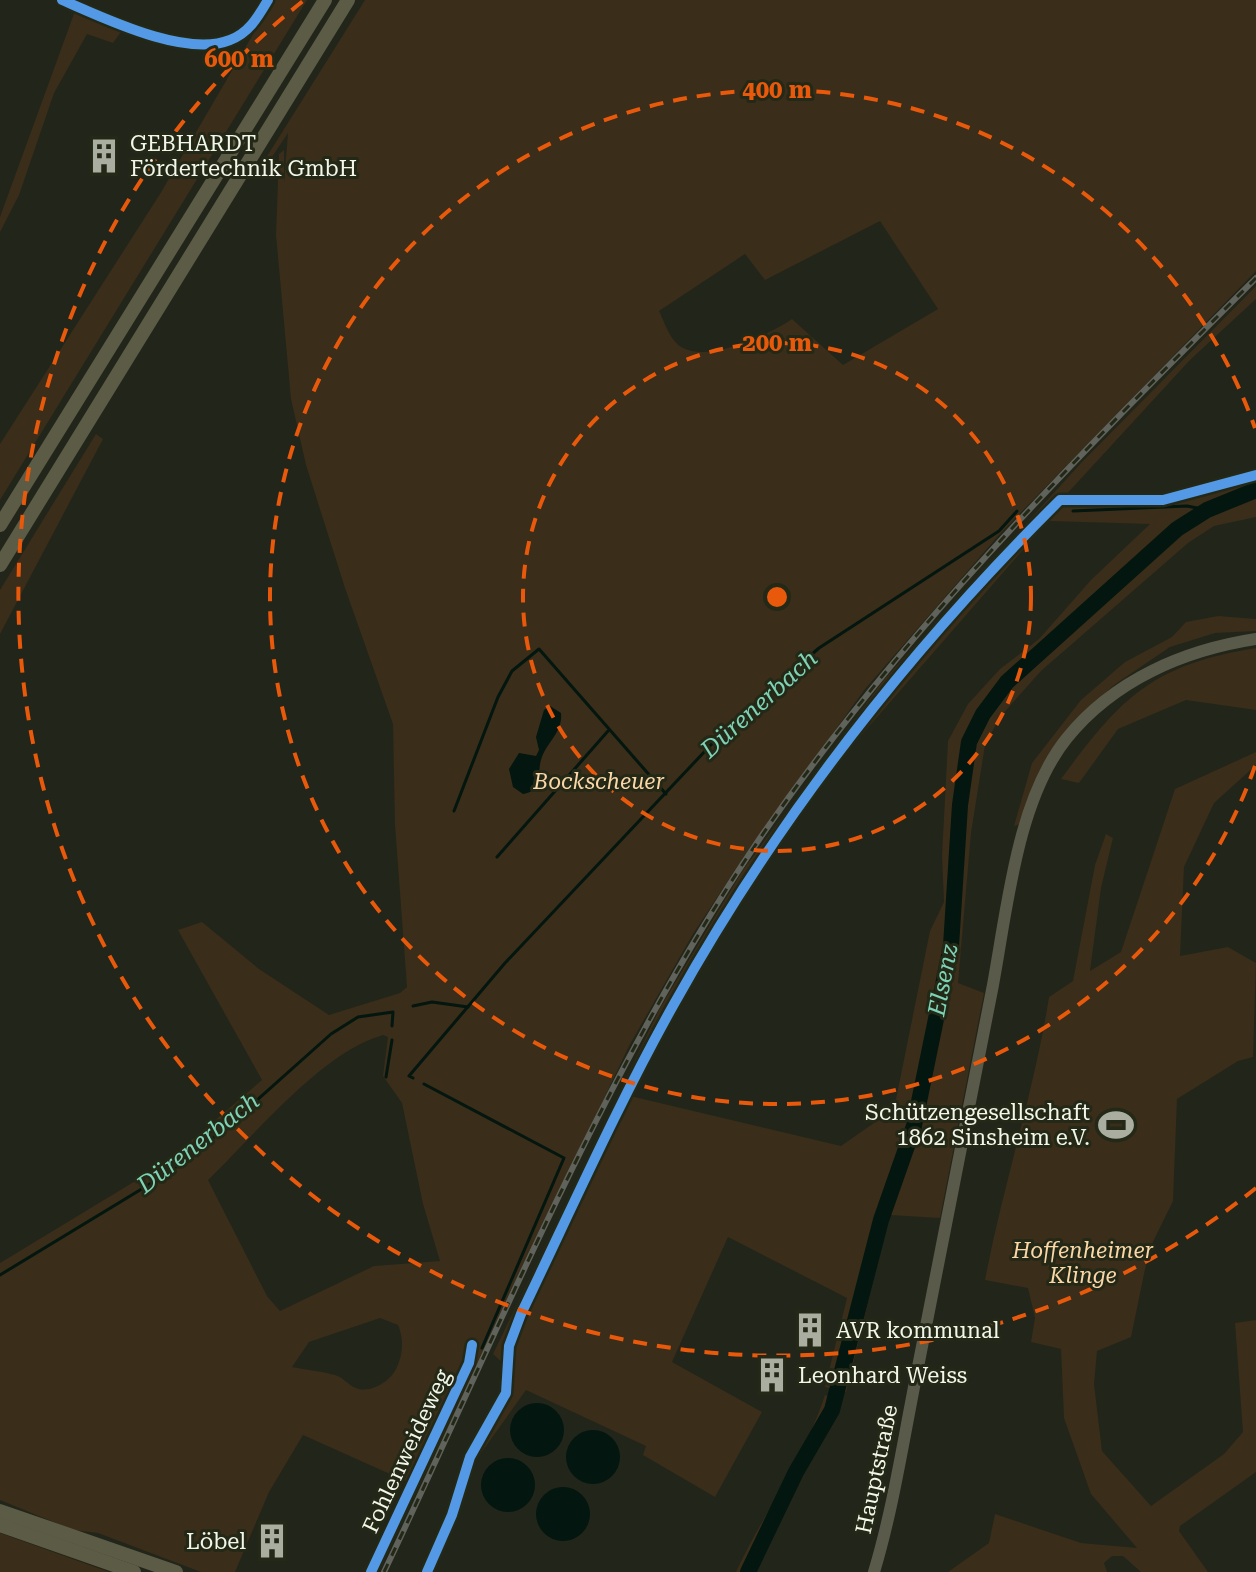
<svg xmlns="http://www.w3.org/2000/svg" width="1256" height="1572" viewBox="0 0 1256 1572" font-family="'Roboto Serif',serif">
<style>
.green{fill:#3a2d19;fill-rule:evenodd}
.water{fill:#03160f}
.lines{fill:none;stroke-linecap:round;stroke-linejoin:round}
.stream{stroke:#03160f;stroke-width:3}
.river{stroke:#03160f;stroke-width:16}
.street{stroke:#575951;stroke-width:8}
.primary{stroke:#595a4a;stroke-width:12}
.highway{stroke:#5c5b46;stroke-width:14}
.rail-casing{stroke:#60635b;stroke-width:6}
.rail{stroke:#232916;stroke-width:3;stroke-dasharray:9;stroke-linecap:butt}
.cycleway-casing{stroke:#232916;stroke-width:15}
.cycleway{stroke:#5399e6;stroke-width:10}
.ring{fill:none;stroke:#e8590c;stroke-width:4;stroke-dasharray:14 10}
.labels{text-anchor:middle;stroke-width:6;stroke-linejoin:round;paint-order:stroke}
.poi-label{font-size:22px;fill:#f3f7ea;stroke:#232916;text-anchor:start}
.park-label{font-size:22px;font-style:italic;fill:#fbd7a7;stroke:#232916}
.street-label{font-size:22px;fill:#f3f7ea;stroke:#232916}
.water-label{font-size:24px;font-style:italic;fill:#7ed3b7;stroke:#232916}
.centre{fill:#e8590c;stroke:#232916;stroke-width:4}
.ring-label{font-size:24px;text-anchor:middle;font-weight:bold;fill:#e8590c;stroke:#232916;stroke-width:6;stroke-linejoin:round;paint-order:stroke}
</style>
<rect width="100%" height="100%" fill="#22251a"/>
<g class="green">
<polygon points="273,0 307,0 0,500 0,444 160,194"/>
<path d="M365,0H1256V271L999,535L865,689L751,846L693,934L629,1046L419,1487L303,1435L269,1492L235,1572H201L98,1533L73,1530L0,1500V1263L165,1163L262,1080L178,930L202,922L259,969L329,1015L400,993L407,987L395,825L393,724L345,588L306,465L291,399L276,235L279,154L284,150V183L288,133L258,178L254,177ZM880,221L938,309L843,365L792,319C768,335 711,362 683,348C670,341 665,323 659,311L745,254L765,280ZM383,1035L388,1037L383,1076L402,1103L423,1204L440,1261L374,1266L280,1311L267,1296L208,1180C255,1135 322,1052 383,1035ZM380,1318L398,1325C404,1339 403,1354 397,1367C391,1381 371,1394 356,1388C348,1385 343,1377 335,1375C321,1371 306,1370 292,1367L309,1342Z"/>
<polygon points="75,11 123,29 113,43 87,34 54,93 19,195 0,232 0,217"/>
<path d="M1256,286V299L1190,360L1064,497L1164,496L1210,480L1256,471V517L1214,526L1188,543L1041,671L1000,717L985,745L971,833L958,983L984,993L940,1218L890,1215L846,1392L825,1387L847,1298L728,1237L672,1362L762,1412L715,1497L643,1455L646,1446L526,1390L476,1460L466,1491L473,1459L510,1394V1370L493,1354L660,1008L743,870L883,681L1081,463ZM1048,521L1150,524L1091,580L1039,639L1000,669L968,704L948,741L942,856L944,902L930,931L894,1109L841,1146L626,1095C667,990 750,873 816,780L837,763Z"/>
<polygon points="96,434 103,439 0,634 0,590"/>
<polygon points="1218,616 1256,619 1256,631 1215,633 1170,647 1114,685 1081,716 1020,824 1014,826 1032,763 1081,700 1125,662 1172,637 1186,622"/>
<path d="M1256,648V710L1186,700L1118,729L1079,783L1061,779C1121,698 1151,665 1256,648Z"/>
<path d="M1256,752V765L1214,803L1184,867L1180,956L1228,947L1256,963L1253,1057L1238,1061L1177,1099L1173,1201L1149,1250L1131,1337L1097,1351L1094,1384L1102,1451L1151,1506L1224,1454L1243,1432L1235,1323L1256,1320V1472L1180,1526L1179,1531L1208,1572H1141L1123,1556H1112L1104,1563L1107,1572H948L989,1543L995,1514L1081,1543L1137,1548L1091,1494L1064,1418L1061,1349L1031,1342L1035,1318L1028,1288L985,1280C1003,1185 1034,1092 1049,997L1073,981L1095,865L1106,834L1113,838L1101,888L1090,971L1121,952L1175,789Z"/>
<path d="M825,1395L839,1402L755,1572H736C764,1512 805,1457 825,1395Z"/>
<polygon points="0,1533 109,1572 0,1572"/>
</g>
<g class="water">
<path d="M550,706L561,713C563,733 546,742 541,760C537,772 544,791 523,794L513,787L509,769L519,753L536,756L539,750L536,737L544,710Z"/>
<circle cx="537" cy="1430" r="27"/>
<circle cx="593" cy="1457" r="27"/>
<circle cx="508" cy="1485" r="27"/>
<circle cx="563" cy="1514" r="27"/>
</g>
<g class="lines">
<g class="stream">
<polyline points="1073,511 1187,506 1207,510"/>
<polyline points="454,811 498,697 512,671 539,649 666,794"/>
<polyline points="497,857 608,731"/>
<polyline points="413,1006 432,1002 468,1007"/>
<polyline points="386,1077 392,1040"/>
<polyline points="413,1078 409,1076 505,963 724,731 819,648 999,531 1017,511"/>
<polyline points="424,1084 564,1158 482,1348"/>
<polyline points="0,1275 168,1173 228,1126 331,1034 358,1017 393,1012 392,1026"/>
</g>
<polyline class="river" points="748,1572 796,1472 832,1410 881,1220 914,1126 951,946 960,805 969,742 983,714 1007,682 1177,529 1207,510 1256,490"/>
<g class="street">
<path d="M62,0C104,18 185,58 230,40C249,33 258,17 268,0"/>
<polyline points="371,1572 469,1363 472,1345"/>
<polyline points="427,1572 452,1515 470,1457 506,1393 509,1346"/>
</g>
<path class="primary" d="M874,1572C893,1509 903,1442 916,1377C942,1248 966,1119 992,990C1007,912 1016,801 1067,738C1114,680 1184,650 1256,639"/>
<g class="highway">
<polyline points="0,525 325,0"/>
<polyline points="0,565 348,0"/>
<polyline points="0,1511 176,1572"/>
<polyline points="0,1525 134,1572"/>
</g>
<g class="rail-casing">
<path id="rail" d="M384,1572C500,1328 603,1072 754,847C896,637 1078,456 1256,278"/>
</g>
<use href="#rail" class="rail"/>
<g class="cycleway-casing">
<g id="cycleway">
<path d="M62,0C104,18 185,58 230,40C249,33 258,17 268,0"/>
<polyline points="371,1572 469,1363 472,1345"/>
<path d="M427,1572L452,1515L470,1457L506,1393L509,1346L521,1314C571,1210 618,1104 674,1004C777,819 910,649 1060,500H1163L1256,475"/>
</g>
</g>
<use href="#cycleway" class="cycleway"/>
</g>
<g class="ring">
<circle cx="777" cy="597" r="254"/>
<path d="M1255 766A507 507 0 1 1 1255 428"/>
<path d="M1256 1188A761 761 0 1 1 303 1"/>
</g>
<defs>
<g id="building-bare" transform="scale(2.76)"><path d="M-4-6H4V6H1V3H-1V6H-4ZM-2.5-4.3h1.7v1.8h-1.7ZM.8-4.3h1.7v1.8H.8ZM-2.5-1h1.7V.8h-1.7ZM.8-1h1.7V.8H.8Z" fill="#aaaea1" stroke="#232916" stroke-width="2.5" paint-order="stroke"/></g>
<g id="stadium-bare" transform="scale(2.76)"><path d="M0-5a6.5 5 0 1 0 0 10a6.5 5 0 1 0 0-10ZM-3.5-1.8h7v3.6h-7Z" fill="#aaaea1" stroke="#232916" stroke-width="2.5" paint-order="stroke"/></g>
</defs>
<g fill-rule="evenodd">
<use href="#building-bare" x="104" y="156"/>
<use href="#stadium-bare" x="1116" y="1125"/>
<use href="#building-bare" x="810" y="1330"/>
<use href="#building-bare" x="772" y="1375"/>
<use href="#building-bare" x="272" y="1541"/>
</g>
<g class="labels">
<g class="poi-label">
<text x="130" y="151">GEBHARDT<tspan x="130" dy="25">Fördertechnik GmbH</tspan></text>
<text x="1090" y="1120" text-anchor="end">Schützengesellschaft<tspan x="1090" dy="25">1862 Sinsheim e.V.</tspan></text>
<text x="836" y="1338">AVR kommunal</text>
<text x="798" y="1383">Leonhard Weiss</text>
<text x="246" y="1549" text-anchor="end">Löbel</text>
</g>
<g class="park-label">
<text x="599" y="789">Bockscheuer</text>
<text x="1083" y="1258">Hoffenheimer<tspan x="1083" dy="25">Klinge</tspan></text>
</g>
<g class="street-label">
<text transform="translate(406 1451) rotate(-65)" y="8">Fohlenweideweg</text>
<text transform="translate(876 1469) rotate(-78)" y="8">Hauptstraße</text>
</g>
<g class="water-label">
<text transform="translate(759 704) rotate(-42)" y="8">Dürenerbach</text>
<text transform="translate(943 980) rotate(-79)" y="8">Elsenz</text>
<text transform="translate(198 1143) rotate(-38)" y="8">Dürenerbach</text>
</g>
</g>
<circle cx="777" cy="597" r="12" class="centre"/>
<g class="ring-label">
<text x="239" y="67">600 m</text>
<text x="777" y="98">400 m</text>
<text x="777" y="351">200 m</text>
</g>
</svg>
